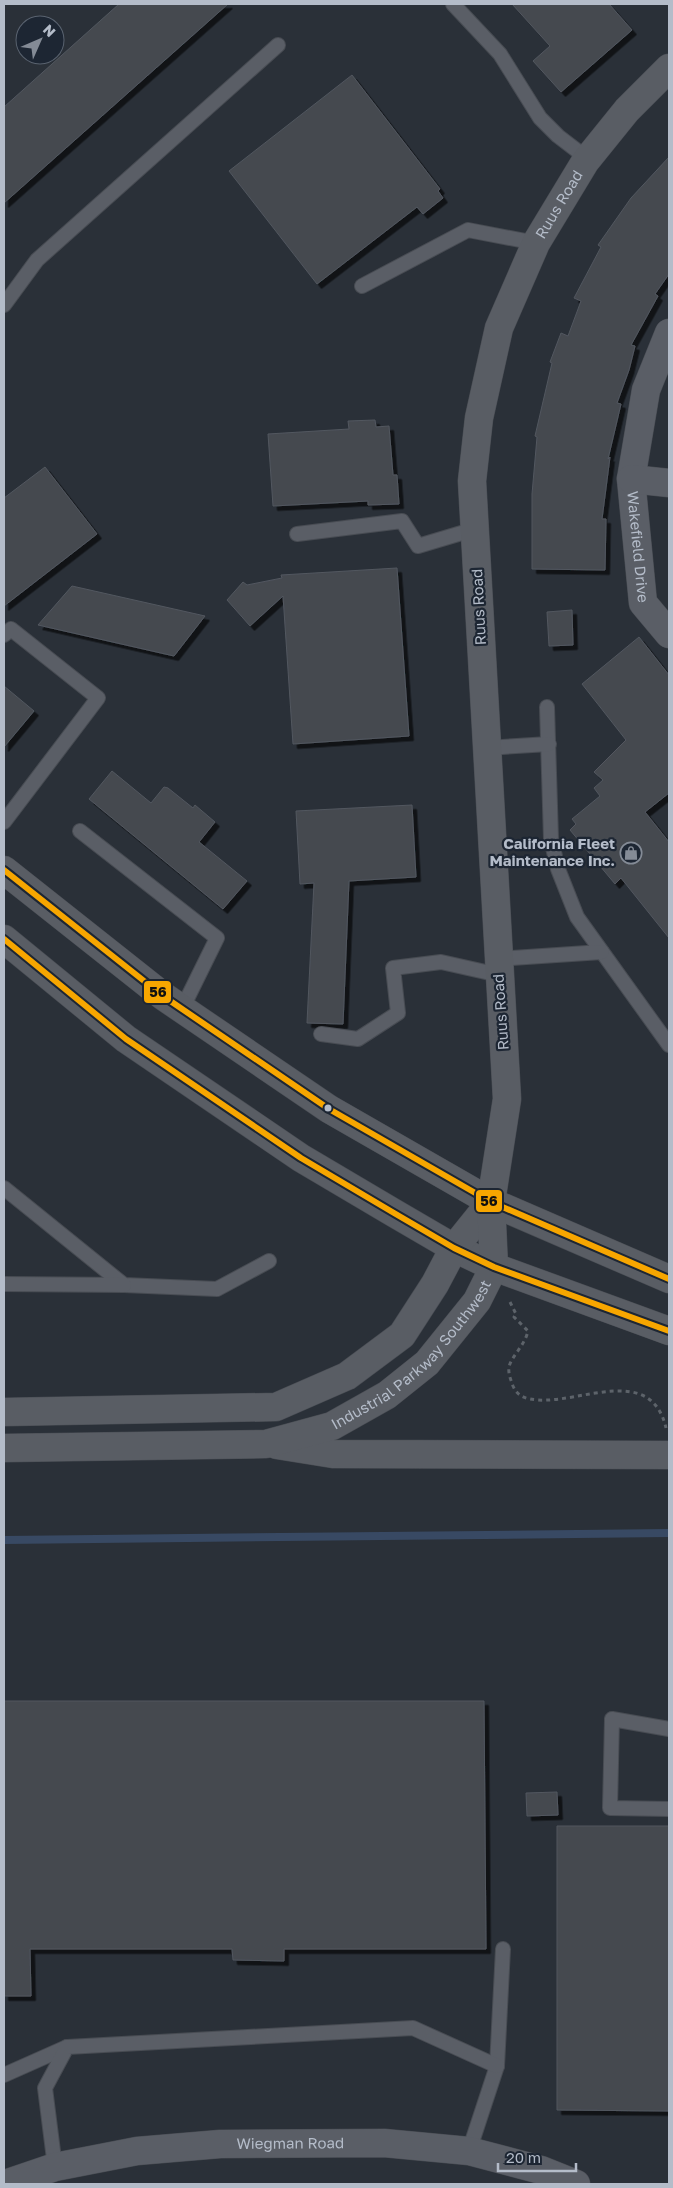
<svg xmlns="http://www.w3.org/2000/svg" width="673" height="2188" viewBox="0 0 673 2188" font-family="'Golos Text',sans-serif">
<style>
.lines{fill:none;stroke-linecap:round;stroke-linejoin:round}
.stream{stroke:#384963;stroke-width:8}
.building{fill:#444950;stroke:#52575f;filter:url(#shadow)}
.lane-casing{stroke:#484c53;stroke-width:16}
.street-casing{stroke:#484c53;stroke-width:29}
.secondary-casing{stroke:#484c53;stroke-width:29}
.path{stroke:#5d636a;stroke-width:3;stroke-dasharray:4 4;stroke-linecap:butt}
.lane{stroke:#5a5e66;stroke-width:14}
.street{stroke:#5a5e66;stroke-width:28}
.secondary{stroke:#595d64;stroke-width:28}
.bus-1-casing{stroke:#1d2633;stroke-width:10}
.bus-1{stroke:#f7a600;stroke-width:6}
.bus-dot{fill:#b4bcc9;stroke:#1d2633;stroke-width:2}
.labels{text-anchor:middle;stroke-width:4.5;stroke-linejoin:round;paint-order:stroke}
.street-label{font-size:15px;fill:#b4bcc9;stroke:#1d2633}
.poi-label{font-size:15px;font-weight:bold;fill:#b4bcc9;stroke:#1d2633;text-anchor:end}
.line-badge{stroke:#1d2633;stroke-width:2}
.pale-badge-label{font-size:14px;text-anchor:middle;font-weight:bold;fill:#111}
</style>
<defs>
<filter id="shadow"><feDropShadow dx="4.5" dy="4.5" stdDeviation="0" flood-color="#0009"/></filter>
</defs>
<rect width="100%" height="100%" fill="#2a3038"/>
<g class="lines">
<polyline class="stream" points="4,1540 669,1533"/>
</g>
<g class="building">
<polygon points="119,4 228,4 4,203 4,107"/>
<polygon points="512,4 609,4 632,30 561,92 533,61 550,46"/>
<polygon points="352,75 440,189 438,191 443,198 423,214 417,207 317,284 229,171"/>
<polygon points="669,157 669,274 655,294 658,296 631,345 635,346 629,370 617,403 621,404 608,459 610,457 602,519 606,519 605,570 532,569 532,494 537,437 535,436 552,363 550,362 561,333 568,336 581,301 574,298 601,247 598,245 631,198"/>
<polygon points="375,420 376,427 389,426 393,475 397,475 399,504 368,505 368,501 273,506 268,434 349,429 348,421"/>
<polygon points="45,467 97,534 4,606 4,498"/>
<polygon points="397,568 409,736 293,744 283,596 250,626 227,600 243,582 247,585 282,578 281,575"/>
<polygon points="72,586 205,616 174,656 38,625"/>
<polygon points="572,610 573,645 549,646 547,612"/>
<polygon points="639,637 669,675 669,793 645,812 669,842 669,938 621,878 615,884 570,830 576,824 572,819 600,796 594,788 603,780 594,772 626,740 582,684"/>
<polygon points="4,686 34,711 4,747"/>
<polygon points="112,771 151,803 164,787 168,788 193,808 195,805 215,822 199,842 247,881 223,909 89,799"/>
<polygon points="412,805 416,877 349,881 343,1024 307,1023 314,883 300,884 296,811"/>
<polygon points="4,1701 484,1701 486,1949 284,1949 284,1961 233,1960 232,1949 30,1949 31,1996 4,1996"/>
<polygon points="557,1792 558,1815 527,1816 526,1793"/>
<polygon points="557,1826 669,1826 669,2111 557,2110"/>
</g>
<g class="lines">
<g class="lane-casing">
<g id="lane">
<polyline points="453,4 500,54 540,118 558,136 588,159"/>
<polyline points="362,286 468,230 536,243"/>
<polyline points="4,305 37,260 278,45"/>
<polyline points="297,534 402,521 418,546 475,529"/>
<polyline points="4,635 11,629 98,698 4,822"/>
<polyline points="547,707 551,839 558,869 577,917 669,1045"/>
<polyline points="486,748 549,744"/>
<polyline points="80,831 217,938 182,1009"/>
<polyline points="498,959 602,952"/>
<polyline points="321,1034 358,1039 398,1013 393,968 441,962 499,975"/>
<polyline points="4,1188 124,1285 217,1289 269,1261"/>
<polyline points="4,1284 124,1285"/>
<polyline points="669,1729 612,1719 610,1808 669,1809"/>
<polyline points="4,2075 67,2047"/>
<polyline points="469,2151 497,2066 503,1949"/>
<polyline points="55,2167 45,2088 67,2047 413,2028 497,2066"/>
</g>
</g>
<g class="street-casing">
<g id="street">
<path id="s1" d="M669,333L646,390L631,479L643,603L669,634"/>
<polyline points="631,479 669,483"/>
<path id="s2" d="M5,2184L55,2167L137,2151L220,2144L384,2143L469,2151L541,2170L576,2184"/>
</g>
</g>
<g class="secondary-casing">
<g id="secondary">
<polyline points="4,870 163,996 329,1109 491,1202 669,1279"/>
<polyline points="4,939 126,1039 301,1158 394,1213 454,1248 494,1267 669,1331"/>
<polyline points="4,1412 276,1407 347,1376 402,1335 435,1284 454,1248 491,1202"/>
<polyline points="277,1445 333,1454 669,1455"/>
<path id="s3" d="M4,1448L266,1444L332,1426L387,1395L427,1363L477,1301L494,1267L491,1202L507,1099L472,481L479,418L499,328L536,243L585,162L627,110L669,68"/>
</g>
</g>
<path class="path" d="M510,1302L516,1314L514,1317L528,1331C525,1345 511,1357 509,1367C508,1374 511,1380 513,1386C518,1397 526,1399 538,1400C582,1403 651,1364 666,1428"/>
<use href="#lane" class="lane"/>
<use href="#street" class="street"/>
<use href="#secondary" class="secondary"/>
<g class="bus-1-casing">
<g id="bus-1">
<polyline points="4,870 163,996 329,1109 491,1202 669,1279"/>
<polyline points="4,939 126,1039 301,1158 394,1213 454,1248 494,1267 669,1331"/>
</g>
</g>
<use href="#bus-1" class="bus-1"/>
</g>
<defs>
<g id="shop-ring" transform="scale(1.125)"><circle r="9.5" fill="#1d2633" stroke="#848b96" stroke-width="1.5"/><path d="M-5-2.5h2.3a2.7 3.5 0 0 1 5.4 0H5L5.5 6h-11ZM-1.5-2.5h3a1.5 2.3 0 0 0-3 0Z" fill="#848b96"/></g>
</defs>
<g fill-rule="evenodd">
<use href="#shop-ring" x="631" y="853"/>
</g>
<circle class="bus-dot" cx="328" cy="1108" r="4.5"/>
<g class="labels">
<g class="street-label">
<text dy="5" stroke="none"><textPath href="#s3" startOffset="1644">Ruus Road</textPath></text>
<text dy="5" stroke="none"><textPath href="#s1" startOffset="220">Wakefield Drive</textPath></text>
<text transform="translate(479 607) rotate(-93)" y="5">Ruus Road</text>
<text transform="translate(501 1012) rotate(-94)" y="5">Ruus Road</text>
<text dy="5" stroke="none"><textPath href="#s3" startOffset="439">Industrial Parkway Southwest</textPath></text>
<text dy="5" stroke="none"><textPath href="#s2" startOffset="290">Wiegman Road</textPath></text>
</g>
<g class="poi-label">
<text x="615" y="849">California Fleet<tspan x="615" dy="17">Maintenance Inc.</tspan></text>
</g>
</g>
<g class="line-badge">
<rect x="143" y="980" width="29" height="24" rx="5" fill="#f7a600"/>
<rect x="475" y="1189" width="28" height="24" rx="5" fill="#f7a600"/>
</g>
<g class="pale-badge-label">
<text x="158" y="997">56</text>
<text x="489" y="1206">56</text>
</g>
<rect width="673" height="2188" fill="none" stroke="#b4bcc9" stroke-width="10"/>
<g transform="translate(40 40) rotate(45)"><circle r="24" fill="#1d2633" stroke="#59626f"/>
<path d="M0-4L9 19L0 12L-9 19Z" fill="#848b96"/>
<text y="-8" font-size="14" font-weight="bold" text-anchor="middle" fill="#b4bcc9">N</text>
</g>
<path d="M498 2163v8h78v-8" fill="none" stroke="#b4bcc9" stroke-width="2.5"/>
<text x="506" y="2163" font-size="15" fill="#b4bcc9" stroke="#1d2633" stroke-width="4" paint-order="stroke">20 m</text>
</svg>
